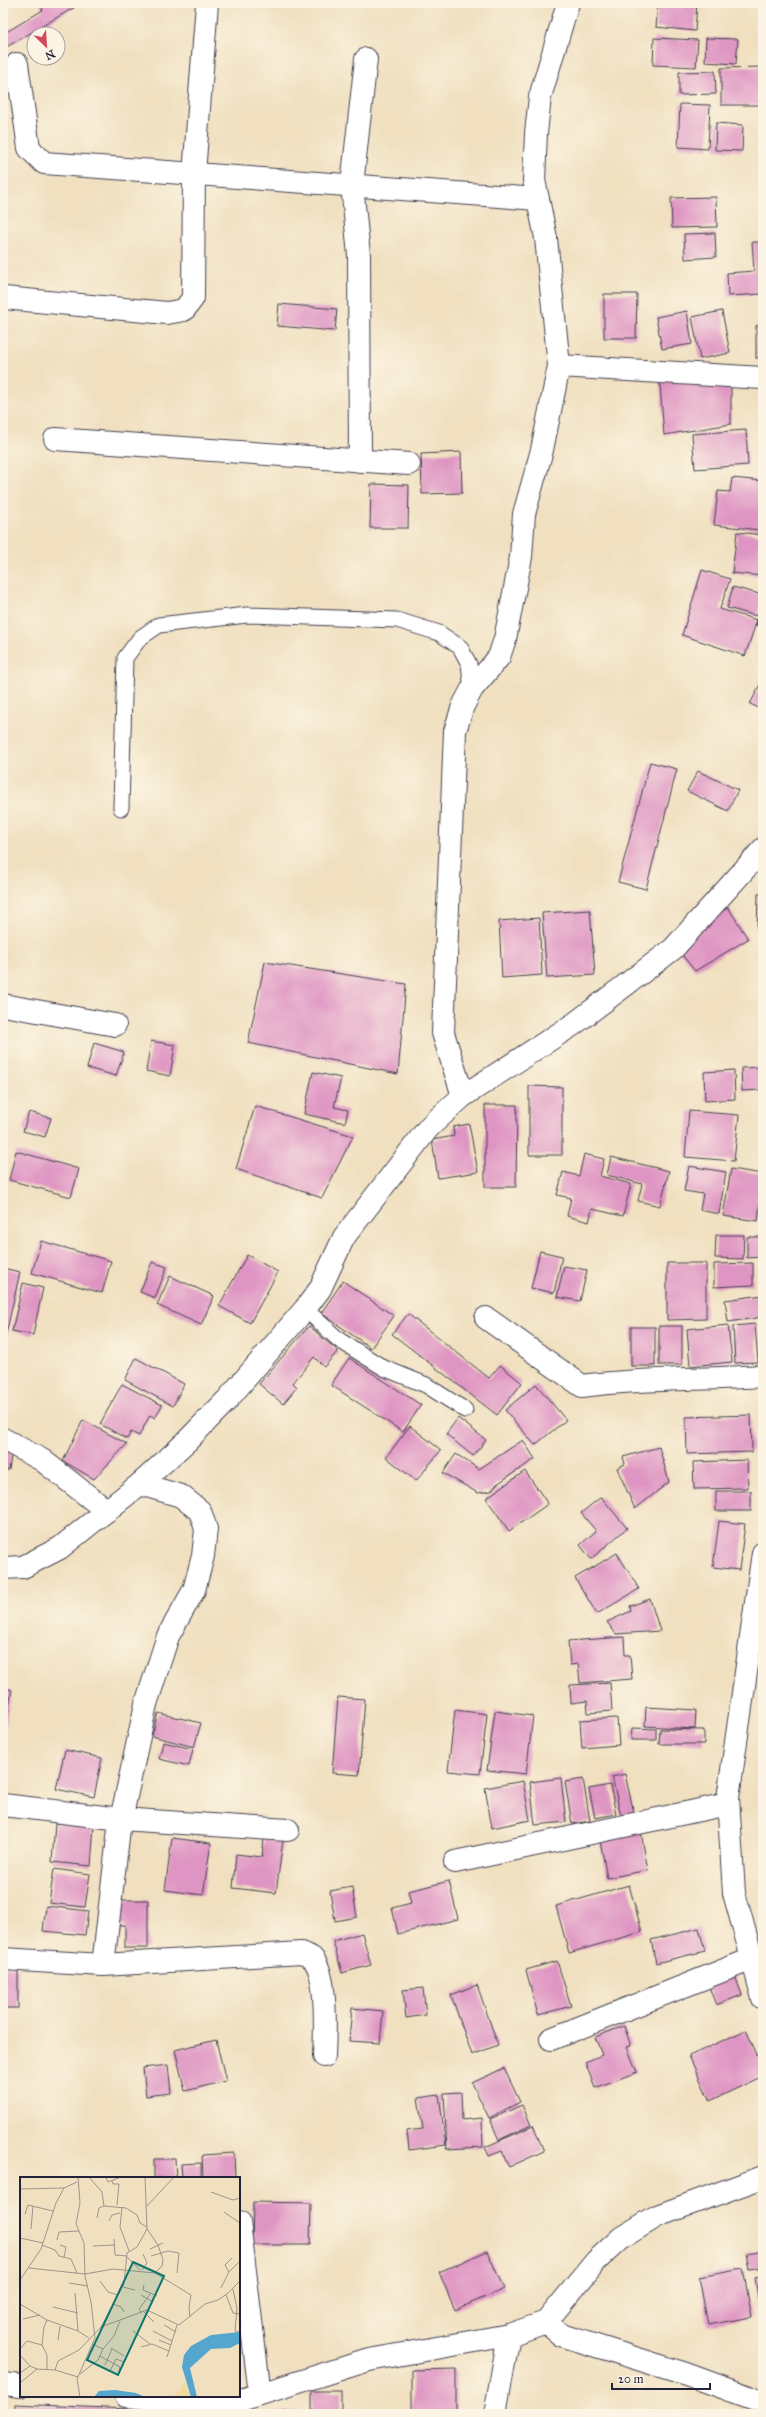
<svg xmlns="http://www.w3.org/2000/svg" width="766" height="2417" viewBox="0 0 766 2417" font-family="'IM FELL Great Primer',serif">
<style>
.building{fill:#df95c3}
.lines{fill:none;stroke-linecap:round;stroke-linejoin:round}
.service-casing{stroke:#413e4f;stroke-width:17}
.minor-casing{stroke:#413e4f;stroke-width:24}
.tertiary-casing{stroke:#413e4f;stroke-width:24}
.service{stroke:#fff;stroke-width:15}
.minor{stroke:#fff;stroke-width:22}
.tertiary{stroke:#fff;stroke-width:22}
.inset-road{fill:none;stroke:#9e948b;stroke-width:1}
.view{fill:#0f766e;fill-opacity:0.15;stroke:#0f766e;stroke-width:2}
.inset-edge{fill:none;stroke:#22223b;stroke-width:2}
</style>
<rect width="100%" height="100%" fill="#fcf5e5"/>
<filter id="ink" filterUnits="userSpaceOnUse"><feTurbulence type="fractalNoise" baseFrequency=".025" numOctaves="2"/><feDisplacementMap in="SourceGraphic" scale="8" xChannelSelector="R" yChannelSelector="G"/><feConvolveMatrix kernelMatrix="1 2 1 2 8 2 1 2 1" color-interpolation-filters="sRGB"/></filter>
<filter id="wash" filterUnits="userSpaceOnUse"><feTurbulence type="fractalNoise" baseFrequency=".012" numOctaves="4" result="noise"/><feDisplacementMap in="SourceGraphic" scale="16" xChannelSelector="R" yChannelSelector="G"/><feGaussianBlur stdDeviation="0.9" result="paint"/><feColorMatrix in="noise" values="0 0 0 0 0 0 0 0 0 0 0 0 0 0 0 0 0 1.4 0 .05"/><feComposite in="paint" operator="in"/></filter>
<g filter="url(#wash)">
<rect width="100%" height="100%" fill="#f0e0c0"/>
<g id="blocks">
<g class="building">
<polygon points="39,3 73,3 75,7 3,49 3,34 43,10"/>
<polygon points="658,3 697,3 695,31 656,27"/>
<polygon points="654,38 698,40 696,67 653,65"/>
<polygon points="706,38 738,39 736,64 705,62"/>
<polygon points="763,67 763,105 721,105 721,68"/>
<polygon points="715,71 716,94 679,95 679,72"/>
<polygon points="680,104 710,105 708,149 678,147"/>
<polygon points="716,123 743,125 742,151 715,150"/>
<polygon points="716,197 717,227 672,228 671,198"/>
<polygon points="715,233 716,257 685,259 684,234"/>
<polygon points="752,242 763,242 763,294 728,296 727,273 754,271"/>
<polygon points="604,294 637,294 636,338 604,338"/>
<polygon points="279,304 337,309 335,331 277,326"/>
<polygon points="687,311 692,344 662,349 656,317"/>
<polygon points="722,311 730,353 700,359 692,317"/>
<rect x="756" y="326" width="7" height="32"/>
<polygon points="659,373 731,379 731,424 664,435"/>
<polygon points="746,430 748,465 695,469 692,434"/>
<polygon points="461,452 462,493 422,494 421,454"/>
<polygon points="732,478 763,481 760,530 714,525 718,491 730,492"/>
<polygon points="371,484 409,485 408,528 370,528"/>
<polygon points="737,532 763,535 763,576 732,573"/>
<polygon points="702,570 730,579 720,609 757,620 745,656 682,635"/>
<polygon points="733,587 763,595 757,616 727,608"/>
<polygon points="763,608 763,628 756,625"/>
<polygon points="763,679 763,710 750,704"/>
<polygon points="650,762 677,769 646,889 618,882"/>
<polygon points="698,771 738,790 728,811 687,791"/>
<polygon points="758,894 763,894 763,930 757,930"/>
<polygon points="728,907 748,939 695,971 679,951 705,925"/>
<polygon points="590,910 595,975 547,978 542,913"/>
<polygon points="539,918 542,975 502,978 499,921"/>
<polygon points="265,962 406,984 398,1074 248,1043"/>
<polygon points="151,1041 175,1045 170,1076 146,1071"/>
<polygon points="94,1043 124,1052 116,1076 87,1068"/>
<polygon points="763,1067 763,1090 742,1091 741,1068"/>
<polygon points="734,1070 735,1099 705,1101 704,1072"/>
<polygon points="313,1072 341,1078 334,1107 348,1110 345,1123 304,1114"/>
<polygon points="529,1086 562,1087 562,1155 529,1155"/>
<polygon points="485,1105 517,1105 516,1187 485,1187"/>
<polygon points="255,1106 353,1136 322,1198 236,1169"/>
<polygon points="689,1111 739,1115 734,1161 685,1157"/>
<polygon points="29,1112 51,1118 45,1137 23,1131"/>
<polygon points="469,1124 478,1172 438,1178 432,1140 454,1136 453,1127"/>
<polygon points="16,1151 79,1169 71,1197 9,1180"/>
<polygon points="584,1154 604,1159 600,1176 631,1184 623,1216 592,1209 589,1222 567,1216 571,1198 557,1195 563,1172 579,1176"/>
<polygon points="611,1157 669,1171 660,1206 638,1201 642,1184 607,1175"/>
<polygon points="689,1166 726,1172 719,1214 700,1210 703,1194 684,1191"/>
<polygon points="731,1169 763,1174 758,1221 723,1216"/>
<polygon points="716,1235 744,1235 743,1259 715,1258"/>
<polygon points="747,1237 763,1237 763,1257 747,1258"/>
<polygon points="41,1241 111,1261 102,1293 32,1273"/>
<polygon points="540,1251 562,1256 554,1293 531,1288"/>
<polygon points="247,1255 278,1272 250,1323 219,1306"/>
<polygon points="152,1262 167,1267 155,1298 140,1292"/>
<polygon points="667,1263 706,1263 706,1319 667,1320"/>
<polygon points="753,1263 753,1285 714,1287 714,1264"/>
<polygon points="564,1266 587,1270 580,1301 557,1297"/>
<polygon points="3,1268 20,1272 5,1339 3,1338"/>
<polygon points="170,1276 214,1296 201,1325 157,1305"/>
<polygon points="343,1281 394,1316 371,1348 321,1313"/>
<polygon points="23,1283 43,1288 33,1335 12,1331"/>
<polygon points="763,1295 763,1317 728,1322 725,1300"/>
<polygon points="408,1314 489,1378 500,1365 522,1383 497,1415 392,1334"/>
<polygon points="755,1324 758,1362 735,1363 733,1326"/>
<polygon points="728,1325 732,1362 690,1366 687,1329"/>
<polygon points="309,1326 338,1351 324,1367 314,1357 293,1383 297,1387 283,1404 259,1384"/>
<rect x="659" y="1326" width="23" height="39"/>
<rect x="631" y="1327" width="24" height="39"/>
<polygon points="136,1358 184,1384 173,1406 125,1380"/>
<polygon points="349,1358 421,1405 403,1432 331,1385"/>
<polygon points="122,1384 162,1405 155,1418 150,1415 139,1436 131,1432 127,1439 100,1424"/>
<polygon points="536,1384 566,1420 535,1445 505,1410"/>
<polygon points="751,1415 752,1452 687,1454 686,1417"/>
<polygon points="458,1418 486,1440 473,1456 446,1434"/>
<polygon points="83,1420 127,1444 94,1479 63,1461"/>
<polygon points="410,1426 441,1450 416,1481 386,1457"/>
<polygon points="523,1440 535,1459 497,1484 491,1491 478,1493 443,1473 456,1454 479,1469"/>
<polygon points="659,1447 669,1482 635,1509 617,1468 625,1464 623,1457"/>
<polygon points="3,1448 12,1449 9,1470 3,1470"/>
<polygon points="747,1460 748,1488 694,1489 693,1462"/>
<polygon points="525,1471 548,1504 509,1531 486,1498"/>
<rect x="716" y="1491" width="35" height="20"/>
<polygon points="601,1497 627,1528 591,1559 580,1545 596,1531 581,1513"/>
<polygon points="719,1521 745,1524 739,1570 713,1567"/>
<polygon points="617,1553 639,1589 597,1614 575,1578"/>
<polygon points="650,1599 660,1631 616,1634 607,1622 631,1611 630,1606"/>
<polygon points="624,1637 625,1655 630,1655 632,1679 580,1683 578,1664 570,1665 568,1641"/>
<polygon points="610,1683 612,1711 588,1713 587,1701 571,1703 570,1685"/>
<polygon points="3,1688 12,1690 4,1730 3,1730"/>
<polygon points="338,1697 365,1699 359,1775 332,1773"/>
<polygon points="646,1707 696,1710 695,1729 645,1726"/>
<polygon points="455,1710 487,1714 480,1774 448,1771"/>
<polygon points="495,1711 533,1716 526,1774 487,1770"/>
<polygon points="158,1713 201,1723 194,1747 152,1736"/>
<polygon points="617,1718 619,1745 582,1748 580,1720"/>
<polygon points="632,1728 656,1729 656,1740 631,1740"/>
<polygon points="660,1729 704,1730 704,1744 659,1744"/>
<polygon points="163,1742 193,1749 189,1766 159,1759"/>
<polygon points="65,1750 102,1758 94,1797 56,1789"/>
<polygon points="625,1774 634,1813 621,1816 612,1777"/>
<polygon points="561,1778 566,1822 535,1825 530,1782"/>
<polygon points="583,1779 590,1821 572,1824 565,1782"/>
<polygon points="523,1781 530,1820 492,1828 485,1788"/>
<polygon points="610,1785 616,1814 595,1818 589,1789"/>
<polygon points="55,1823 94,1826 91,1866 52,1862"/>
<polygon points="640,1827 648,1870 607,1878 599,1835"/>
<polygon points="172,1838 211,1843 203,1895 165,1890"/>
<polygon points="264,1838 283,1840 276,1893 233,1888 236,1854 262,1857"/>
<polygon points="54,1869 90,1874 85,1907 49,1903"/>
<polygon points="449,1881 458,1919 398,1934 392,1908 411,1903 408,1891"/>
<polygon points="629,1885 642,1932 569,1953 556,1906"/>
<polygon points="352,1887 357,1917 335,1921 330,1891"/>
<polygon points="113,1900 148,1900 148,1948 125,1948 125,1925 113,1925"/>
<polygon points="46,1906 88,1911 85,1935 43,1931"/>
<polygon points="699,1928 705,1951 656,1963 651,1940"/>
<polygon points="362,1933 371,1965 342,1973 333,1941"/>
<polygon points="557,1961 571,2006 538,2015 526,1970"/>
<rect x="3" y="1967" width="15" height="41"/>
<polygon points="734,1973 742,1995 716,2005 708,1984"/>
<polygon points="477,1985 498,2045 472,2055 451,1995"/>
<polygon points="423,1988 426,2015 406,2018 403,1990"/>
<polygon points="352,2008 383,2011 380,2043 349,2041"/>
<polygon points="624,2026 631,2046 627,2047 637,2072 595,2088 585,2062 602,2055 595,2037"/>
<polygon points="746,2030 763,2068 763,2076 710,2101 689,2056"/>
<polygon points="216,2040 226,2081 185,2091 175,2050"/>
<polygon points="168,2065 171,2093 146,2096 143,2068"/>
<polygon points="504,2068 520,2102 489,2118 472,2083"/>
<polygon points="461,2092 462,2120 482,2118 483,2147 447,2149 444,2093"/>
<polygon points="439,2095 446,2145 409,2150 407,2131 423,2129 418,2098"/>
<polygon points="522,2105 531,2125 499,2140 490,2119"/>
<polygon points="533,2126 544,2151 509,2167 502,2151 489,2156 485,2147"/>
<polygon points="234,2153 235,2178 203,2178 202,2155"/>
<polygon points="154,2159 175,2159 176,2178 154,2178"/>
<polygon points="201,2163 201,2178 182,2178 181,2164"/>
<polygon points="253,2202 311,2203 310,2245 252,2245"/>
<polygon points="763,2250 763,2268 749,2270 746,2253"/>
<polygon points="487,2251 504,2289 455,2310 439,2272"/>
<polygon points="743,2269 752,2317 708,2325 699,2277"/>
<polygon points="763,2276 763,2309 760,2310 755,2278"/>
<polygon points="456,2369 456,2414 412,2414 412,2370"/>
<rect x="312" y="2391" width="29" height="23"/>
<polygon points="15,2404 128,2409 128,2414 15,2414"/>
<polygon points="298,2411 298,2414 274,2414 274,2413"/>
</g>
</g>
</g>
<g filter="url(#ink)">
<use href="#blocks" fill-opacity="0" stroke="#413e4f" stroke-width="1"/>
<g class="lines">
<g class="service-casing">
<g id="service">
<polyline points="121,808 125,658 140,638 159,625 247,615 397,620 439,633 460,647 469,664 472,689"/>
<polyline points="305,1309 339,1340 384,1368 426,1385 465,1410"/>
</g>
</g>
<g class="minor-casing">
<g id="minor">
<polyline points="17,64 29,148 44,163 538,199"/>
<polyline points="4,298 167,313 184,310 193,298 194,174 207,3"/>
<polyline points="559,366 546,238 534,180 536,133 540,97 568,3"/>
<polyline points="55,439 409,464"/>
<polyline points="360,461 359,255 352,185 366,59"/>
<polyline points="3,1005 115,1025"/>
<polyline points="463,1096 443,1033 455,731 463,706 472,689 499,657 505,639 521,557 524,514 542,450 559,366 763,378"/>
<path d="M486,1318L582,1386C642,1378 703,1380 763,1376"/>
<polyline points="3,1439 42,1460 107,1511"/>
<polyline points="763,1553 728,1798 734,1893 763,1998"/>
<polyline points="3,1805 121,1819 288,1830"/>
<polyline points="455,1862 728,1804"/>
<path d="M3,1959L103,1965L301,1953C304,1954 309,1956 312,1958C328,1973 325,2035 324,2056"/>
<polyline points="103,1965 119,1829 146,1704 168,1636 194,1590 203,1556 206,1529 200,1511 181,1496 140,1484"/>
<polyline points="551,2039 752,1959"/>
<polyline points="239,2222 260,2394"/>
<polyline points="546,2322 561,2335 686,2374 763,2402"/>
<polyline points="3,2384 21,2386"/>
<polyline points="126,2396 225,2405 369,2360 509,2335 546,2322 596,2261 621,2238 657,2216 763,2177"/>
<polyline points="495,2414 509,2335"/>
</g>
</g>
<g class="tertiary-casing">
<polyline id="tertiary" points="3,1568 23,1567 60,1548 140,1484 186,1442 227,1400 305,1309 320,1289 344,1237 429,1127 463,1096 574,1024 673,949 763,849"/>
</g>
<use href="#service" class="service"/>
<use href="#minor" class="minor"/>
<use href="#tertiary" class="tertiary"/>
</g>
</g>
<g transform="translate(20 2177)">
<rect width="220" height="220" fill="#f0e0c0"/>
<path d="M164,204L171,220H151L160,214Z" fill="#eeda9e"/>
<path d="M220,155V166L210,171L191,172L170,191L177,220H171L162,190L164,178L171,169L191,158ZM95,213L116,216L125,220H74L79,214Z" fill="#54a6cf"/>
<path class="inset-road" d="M58,0L60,26L56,47L64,66L65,99L71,125L75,161L57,202L60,220M69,0L82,15L84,29L106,31L117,38L120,46L127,50M86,0L88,5L101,0M92,4L93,7H99L97,28M0,12L44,11M191,15L213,23L220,21M127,29L154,0M102,30L100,50L109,74M204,35L220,46M5,37L8,28L33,34M77,41L79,31L84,29M89,44L92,38L100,36M11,52L13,29M127,52L138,68L143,83L142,89L135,96M0,61L23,66M94,62L95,78L107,79M37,63L39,55L59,54M22,68L35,73L39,79L51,82L57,96M40,68L46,70L44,80M73,69L94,68M130,72L143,66M131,79L148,74L159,76L157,96M107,80L120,93M9,91L65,97L93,92L135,96L171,118L169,130L170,140M122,93L127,86L123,77M209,95L205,88L212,81M0,103L21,72L36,26L44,11L57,5M80,104L88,115L98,118M49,106L68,109M124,108L123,113L137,119M103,110L115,113M201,111L209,95L220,84M213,112L217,131L215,154L219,155M55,116L58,154M121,118L133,125M206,118L213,136L220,137M0,127L27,143L24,150L22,168L27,178V193M93,127L101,130L104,135M33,130L58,136M123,134L134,145M121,135L119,132L131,116M3,142L20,138M27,143L58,154L69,161M144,148L156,155M81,150L104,107L107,76L117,70L127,52L125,0M113,154L130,167M133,154L152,164M38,163L40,149M139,163L151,168M72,167L83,172L94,159L100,144M121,170L132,167L149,174M91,171L104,179M0,172L7,164L22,168M0,178L10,189L17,192M80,179L100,190L99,195M147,180L157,148M85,188L92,172M35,193L38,184L59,173L81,150L127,133L159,148L185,127L198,123L208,116L220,104M90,194L96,182L104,185M0,196L10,189M60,197L78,183L83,172M0,206L17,192L35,193L58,200"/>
<path class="view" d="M113,85L144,99L98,198L67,183Z"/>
<rect width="220" height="220" class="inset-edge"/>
</g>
<rect width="766" height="2417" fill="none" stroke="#fcf5e5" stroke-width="16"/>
<g transform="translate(46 46) rotate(155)"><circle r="19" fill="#fcf5e5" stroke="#a5a1a1"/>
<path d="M0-3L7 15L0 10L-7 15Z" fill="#d1495b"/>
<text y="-6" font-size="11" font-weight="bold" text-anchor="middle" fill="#22223b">N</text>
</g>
<path d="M612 2383v6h98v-6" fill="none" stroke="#22223b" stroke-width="2"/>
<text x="618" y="2383" font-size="12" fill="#22223b" stroke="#fcf5e5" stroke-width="3" paint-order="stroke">20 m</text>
</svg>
